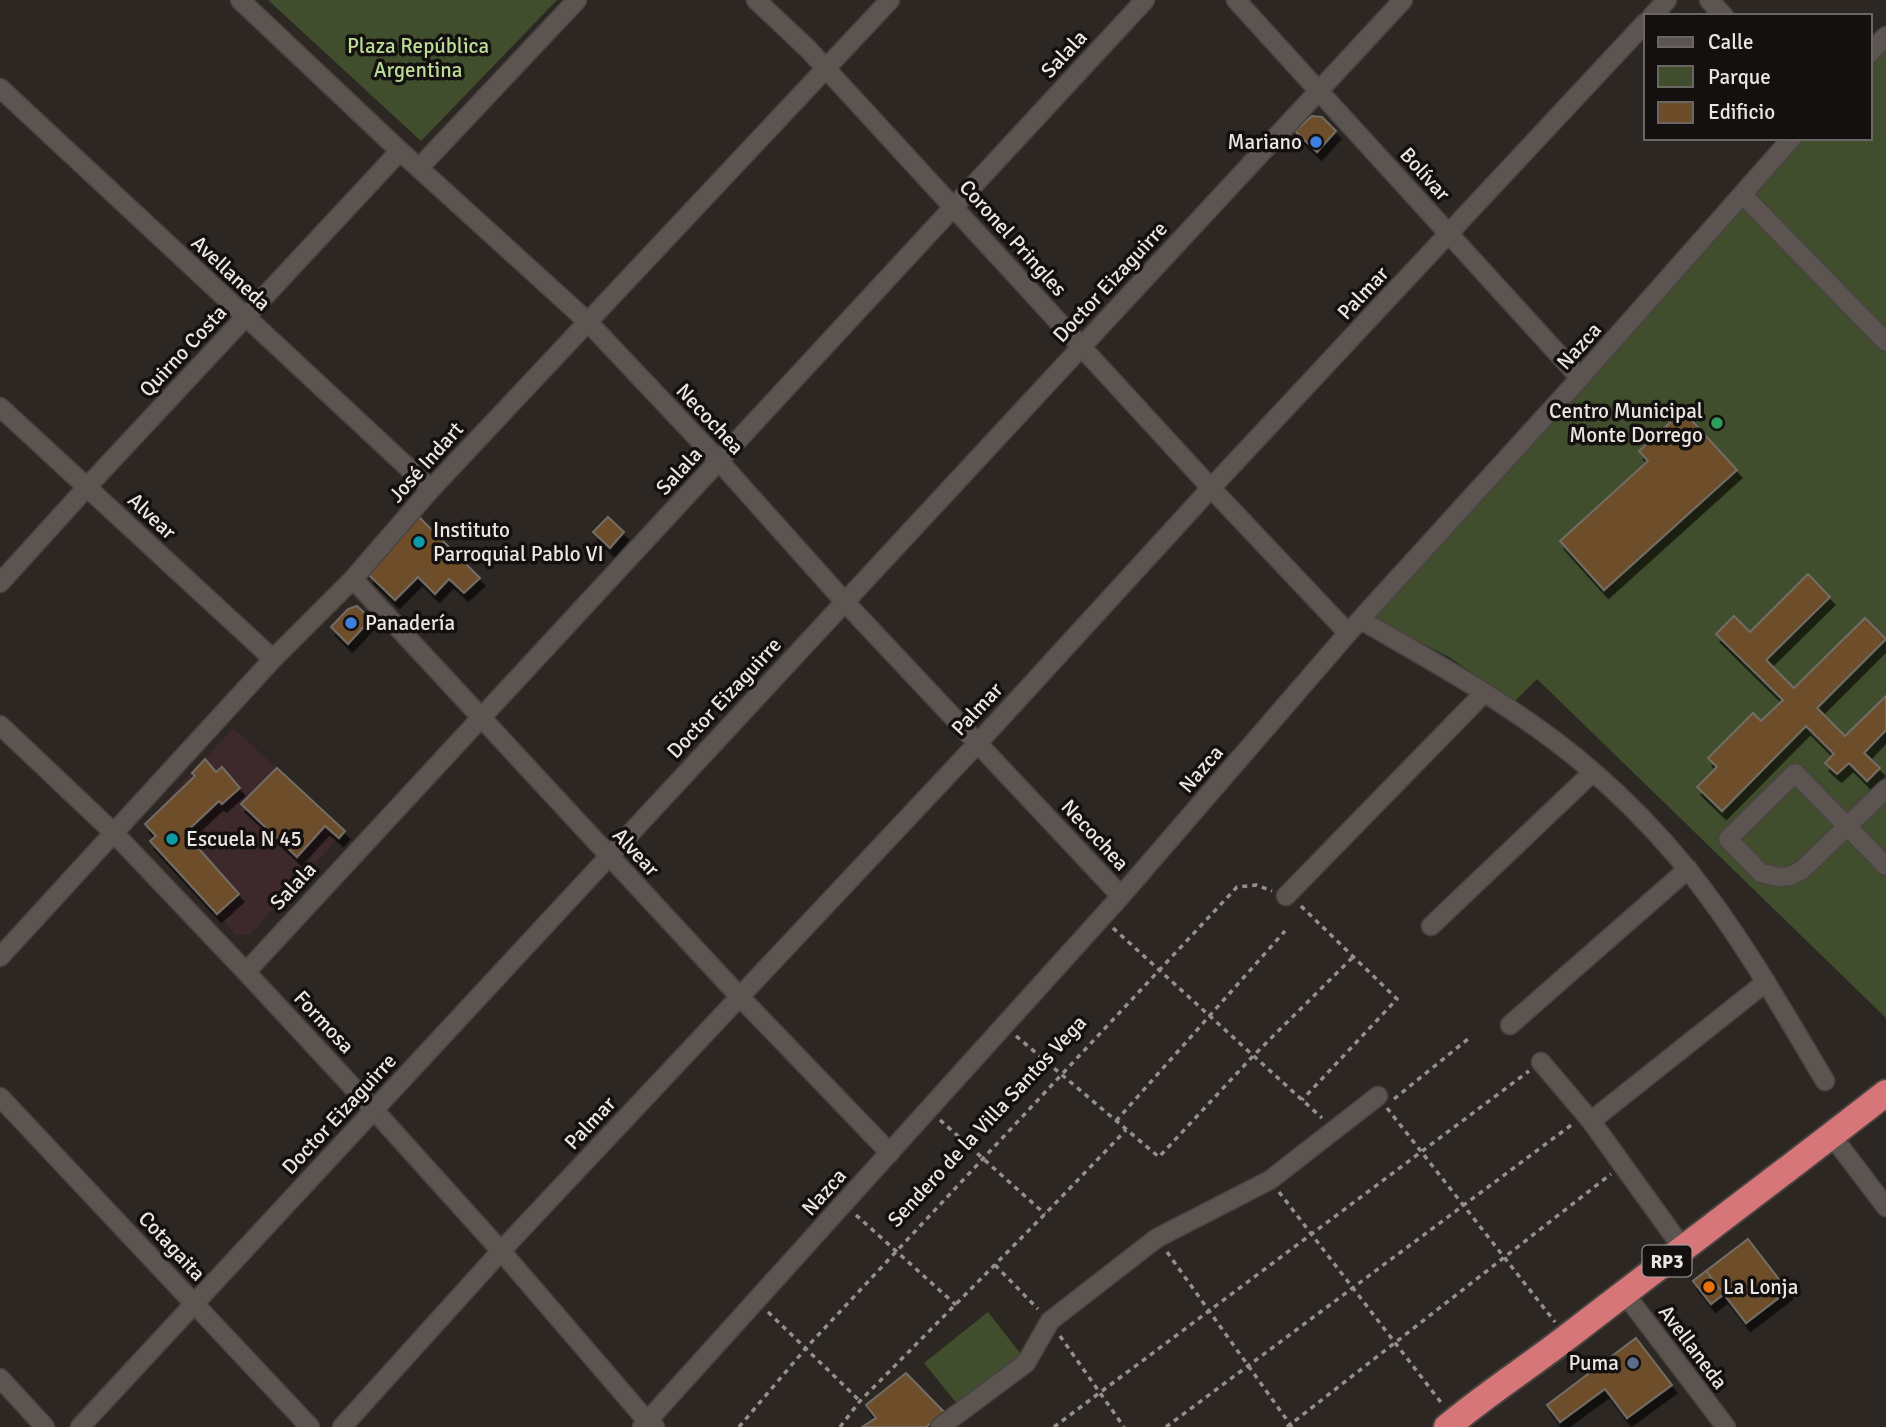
<svg xmlns="http://www.w3.org/2000/svg" width="1886" height="1427" viewBox="0 0 1886 1427" font-family="Signika,sans-serif">
<style>
.education{fill:#3d292c}
.green{fill:#404e2d}
.building{fill:#6d4d29;stroke:#736d66;stroke-width:2;filter:url(#shadow)}
.lines{fill:none;stroke-linecap:round;stroke-linejoin:round}
.minor-casing{stroke:#494340;stroke-width:21}
.highway-casing{stroke:#494340;stroke-width:30}
.path{stroke:#95908d;stroke-width:3.5;stroke-dasharray:5 5;stroke-linecap:butt}
.minor{stroke:#5c5450;stroke-width:18}
.highway{stroke:#d67679;stroke-width:26}
.shop-dot{fill:#3f7fe0;stroke:#13100f;stroke-width:2.5}
.leisure-dot{fill:#2e9e5b;stroke:#13100f;stroke-width:2.5}
.culture-dot{fill:#0f9aa8;stroke:#13100f;stroke-width:2.5}
.food-dot{fill:#e8710a;stroke:#13100f;stroke-width:2.5}
.service-dot{fill:#5c6f8a;stroke:#13100f;stroke-width:2.5}
.labels{text-anchor:middle;stroke-width:7;stroke-linejoin:round;paint-order:stroke}
.shield{fill:#13100f;stroke:#aaa6a4;stroke-width:2}
.shield-label{font-size:19px;font-weight:bold;fill:#ebe6e4}
.park-label{font-size:21px;fill:#bcdb96;stroke:#13100f}
.street-label{font-size:21px;fill:#ebe6e4;stroke:#13100f}
.poi-label{font-size:21px;fill:#ebe6e4;stroke:#13100f;text-anchor:start}
</style>
<defs>
<filter id="shadow"><feDropShadow dx="4.5" dy="8" stdDeviation="0" flood-color="#0009"/></filter>
</defs>
<rect width="100%" height="100%" fill="#2d2723"/>
<polygon class="education" points="233,728 345,831 250,934 236,935 150,841 156,836 145,824"/>
<g class="green">
<polygon points="268,0 557,0 421,141"/>
<polygon points="1886,46 1886,1018 1537,679 1514,702 1449,657 1373,618 1802,138 1870,138 1870,63"/>
<polygon points="988,1312 1021,1354 958,1405 924,1363"/>
</g>
<g class="building">
<polygon points="1312,116 1322,117 1336,131 1317,152 1295,131"/>
<polygon points="1683,411 1737,470 1604,590 1560,541 1648,461 1639,451"/>
<polygon points="419,517 480,578 464,593 449,579 435,594 418,577 395,600 370,576 368,567"/>
<polygon points="608,517 624,532 610,548 593,532"/>
<polygon points="1808,574 1830,597 1766,660 1794,688 1865,618 1886,639 1817,708 1845,736 1886,696 1886,730 1864,753 1880,768 1867,781 1849,763 1837,774 1825,763 1834,754 1806,726 1722,811 1697,787 1717,767 1708,758 1753,713 1761,721 1783,700 1716,634 1734,616 1750,632"/>
<polygon points="357,606 371,619 348,644 331,627 348,609"/>
<polygon points="205,759 216,772 222,767 240,788 222,804 219,801 185,833 239,894 217,914 150,841 156,836 145,824 195,776 192,773"/>
<polygon points="277,768 345,831 339,838 325,826 297,857 241,804"/>
<polygon points="1748,1239 1788,1291 1746,1323 1706,1271"/>
<polygon points="1706,1271 1724,1294 1711,1304 1693,1281"/>
<polygon points="1636,1338 1672,1385 1627,1418 1605,1389 1560,1422 1547,1405"/>
<polygon points="906,1373 945,1413 926,1427 862,1427 876,1418 866,1405"/>
</g>
<g class="lines">
<g class="minor-casing">
<g id="minor">
<polyline points="240,0 400,151 587,321 719,461 844,601 1121,896"/>
<polyline points="756,0 808,49 1211,488 1348,633"/>
<polyline points="1236,0 1580,378"/>
<polyline points="1709,0 1724,16"/>
<polyline points="1652,16 1667,0"/>
<polyline points="1870,53 1886,36"/>
<polyline points="0,88 431,489"/>
<polyline points="419,168 577,0"/>
<polyline points="1743,195 1886,342"/>
<polyline points="0,407 273,659"/>
<polyline points="353,579 740,997 890,1153"/>
<polyline points="0,583 87,487 400,151"/>
<path d="M1361,620C1427,658 1494,695 1555,741C1604,778 1650,823 1689,871C1741,936 1782,1009 1825,1081"/>
<polyline points="0,725 115,834 246,972 374,1110 501,1251 648,1422 655,1427"/>
<polyline points="1886,789 1802,870 1790,876 1779,877 1761,873 1728,839 1795,773 1886,866"/>
<polyline points="1286,896 1484,693"/>
<polyline points="1431,926 1593,772"/>
<polyline points="0,957 273,659 353,579 431,489 890,0"/>
<polyline points="246,972 1145,0"/>
<polyline points="1510,1025 1688,869"/>
<polyline points="1541,1062 1591,1121 1684,1250"/>
<polyline points="0,1097 310,1427"/>
<polyline points="1591,1121 1766,982"/>
<polyline points="1832,1136 1886,1207"/>
<polyline points="1625,1294 1726,1427"/>
<polyline points="0,1378 45,1427"/>
<polyline points="80,1427 1403,0"/>
<polyline points="342,1427 501,1251 977,744 1211,488 1646,22"/>
<polyline points="642,1427 1121,896 1348,633 1580,378 1792,138"/>
<polyline points="940,1427 1026,1363 1050,1321 1157,1238 1270,1180 1378,1096"/>
</g>
</g>
<g class="highway-casing">
<path id="highway" d="M1447,1427C1485,1395 1527,1368 1566,1338C1672,1256 1780,1176 1886,1093"/>
</g>
<g class="path">
<polyline points="1301,906 1397,999 1302,1100"/>
<polyline points="1113,928 1322,1118"/>
<polyline points="1016,1036 1159,1157 1253,1056 1353,957"/>
<polyline points="1394,1099 1468,1039"/>
<polyline points="1387,1108 1555,1322"/>
<polyline points="940,1120 1045,1214"/>
<polyline points="1116,1121 1285,931"/>
<polyline points="1279,1192 1443,1405"/>
<polyline points="856,1215 956,1305"/>
<polyline points="1167,1252 1292,1427"/>
<polyline points="995,1265 1038,1309"/>
<polyline points="768,1312 860,1401"/>
<polyline points="1060,1336 1124,1427"/>
<polyline points="739,1427 806,1348 1237,887 1256,885 1272,891"/>
<polyline points="840,1427 860,1401 1045,1214 1126,1130"/>
<polyline points="1054,1427 1529,1071"/>
<polyline points="1166,1427 1574,1123"/>
<polyline points="1287,1427 1611,1174"/>
</g>
<use href="#minor" class="minor"/>
<use href="#highway" class="highway"/>
</g>
<g class="shop-dot">
<circle cx="1316" cy="142" r="7"/>
<circle cx="351" cy="623" r="7"/>
</g>
<circle class="leisure-dot" cx="1717" cy="423" r="7"/>
<g class="culture-dot">
<circle cx="419" cy="542" r="7"/>
<circle cx="172" cy="839" r="7"/>
</g>
<circle class="food-dot" cx="1709" cy="1287" r="7"/>
<circle class="service-dot" cx="1633" cy="1363" r="7"/>
<g class="labels">
<rect class="shield" x="1642.5" y="1245.5" width="49" height="31" rx="5"/>
<g class="shield-label">
<text x="1667" y="1268">RP3</text>
</g>
<g class="park-label">
<text x="418" y="53">Plaza República<tspan x="418" dy="24">Argentina</tspan></text>
</g>
<g class="street-label">
<text transform="translate(1064 54) rotate(-47)" y="7">Salala</text>
<text transform="translate(1425 174) rotate(48)" y="7">Bolívar</text>
<text transform="translate(1013 238) rotate(48)" y="7">Coronel Pringles</text>
<text transform="translate(231 273) rotate(43)" y="7">Avellaneda</text>
<text transform="translate(1110 282) rotate(-47)" y="7">Doctor Eizaguirre</text>
<text transform="translate(1363 293) rotate(-47)" y="7">Palmar</text>
<text transform="translate(1579 346) rotate(-48)" y="7">Nazca</text>
<text transform="translate(183 351) rotate(-47)" y="7">Quirno Costa</text>
<text transform="translate(710 419) rotate(47)" y="7">Necochea</text>
<text transform="translate(426 462) rotate(-48)" y="7">José Indart</text>
<text transform="translate(679 471) rotate(-47)" y="7">Salala</text>
<text transform="translate(152 516) rotate(43)" y="7">Alvear</text>
<text transform="translate(724 698) rotate(-47)" y="7">Doctor Eizaguirre</text>
<text transform="translate(977 709) rotate(-47)" y="7">Palmar</text>
<text transform="translate(1201 769) rotate(-49)" y="7">Nazca</text>
<text transform="translate(1095 835) rotate(47)" y="7">Necochea</text>
<text transform="translate(636 852) rotate(47)" y="7">Alvear</text>
<text transform="translate(293 886) rotate(-47)" y="7">Salala</text>
<text transform="translate(324 1022) rotate(47)" y="7">Formosa</text>
<text transform="translate(339 1114) rotate(-47)" y="7">Doctor Eizaguirre</text>
<text transform="translate(987 1121) rotate(-47)" y="7">Sendero de la Villa Santos Vega</text>
<text transform="translate(590 1123) rotate(-47)" y="7">Palmar</text>
<text transform="translate(824 1192) rotate(-48)" y="7">Nazca</text>
<text transform="translate(172 1246) rotate(47)" y="7">Cotagaita</text>
<text transform="translate(1693 1347) rotate(53)" y="7">Avellaneda</text>
</g>
<g class="poi-label">
<text x="1302" y="149" text-anchor="end">Mariano</text>
<text x="1703" y="418" text-anchor="end">Centro Municipal<tspan x="1703" dy="24">Monte Dorrego</tspan></text>
<text x="433" y="537">Instituto<tspan x="433" dy="24">Parroquial Pablo VI</tspan></text>
<text x="365" y="630">Panadería</text>
<text x="186" y="846">Escuela N 45</text>
<text x="1723" y="1294">La Lonja</text>
<text x="1619" y="1370" text-anchor="end">Puma</text>
</g>
</g>
<rect x="1644" y="14" width="228" height="126" fill="#13100f" stroke="#696664" stroke-width="2"/>
<rect x="1658" y="37" width="35" height="10" fill="#5c5450" stroke="#696664" stroke-width="2"/>
<text x="1708" y="49" font-size="21" fill="#ebe6e4">Calle</text>
<rect x="1658" y="66" width="35" height="21" fill="#404e2d" stroke="#696664" stroke-width="2"/>
<text x="1708" y="84" font-size="21" fill="#ebe6e4">Parque</text>
<rect x="1658" y="102" width="35" height="21" fill="#6d4d29" stroke="#696664" stroke-width="2"/>
<text x="1708" y="119" font-size="21" fill="#ebe6e4">Edificio</text>
</svg>
